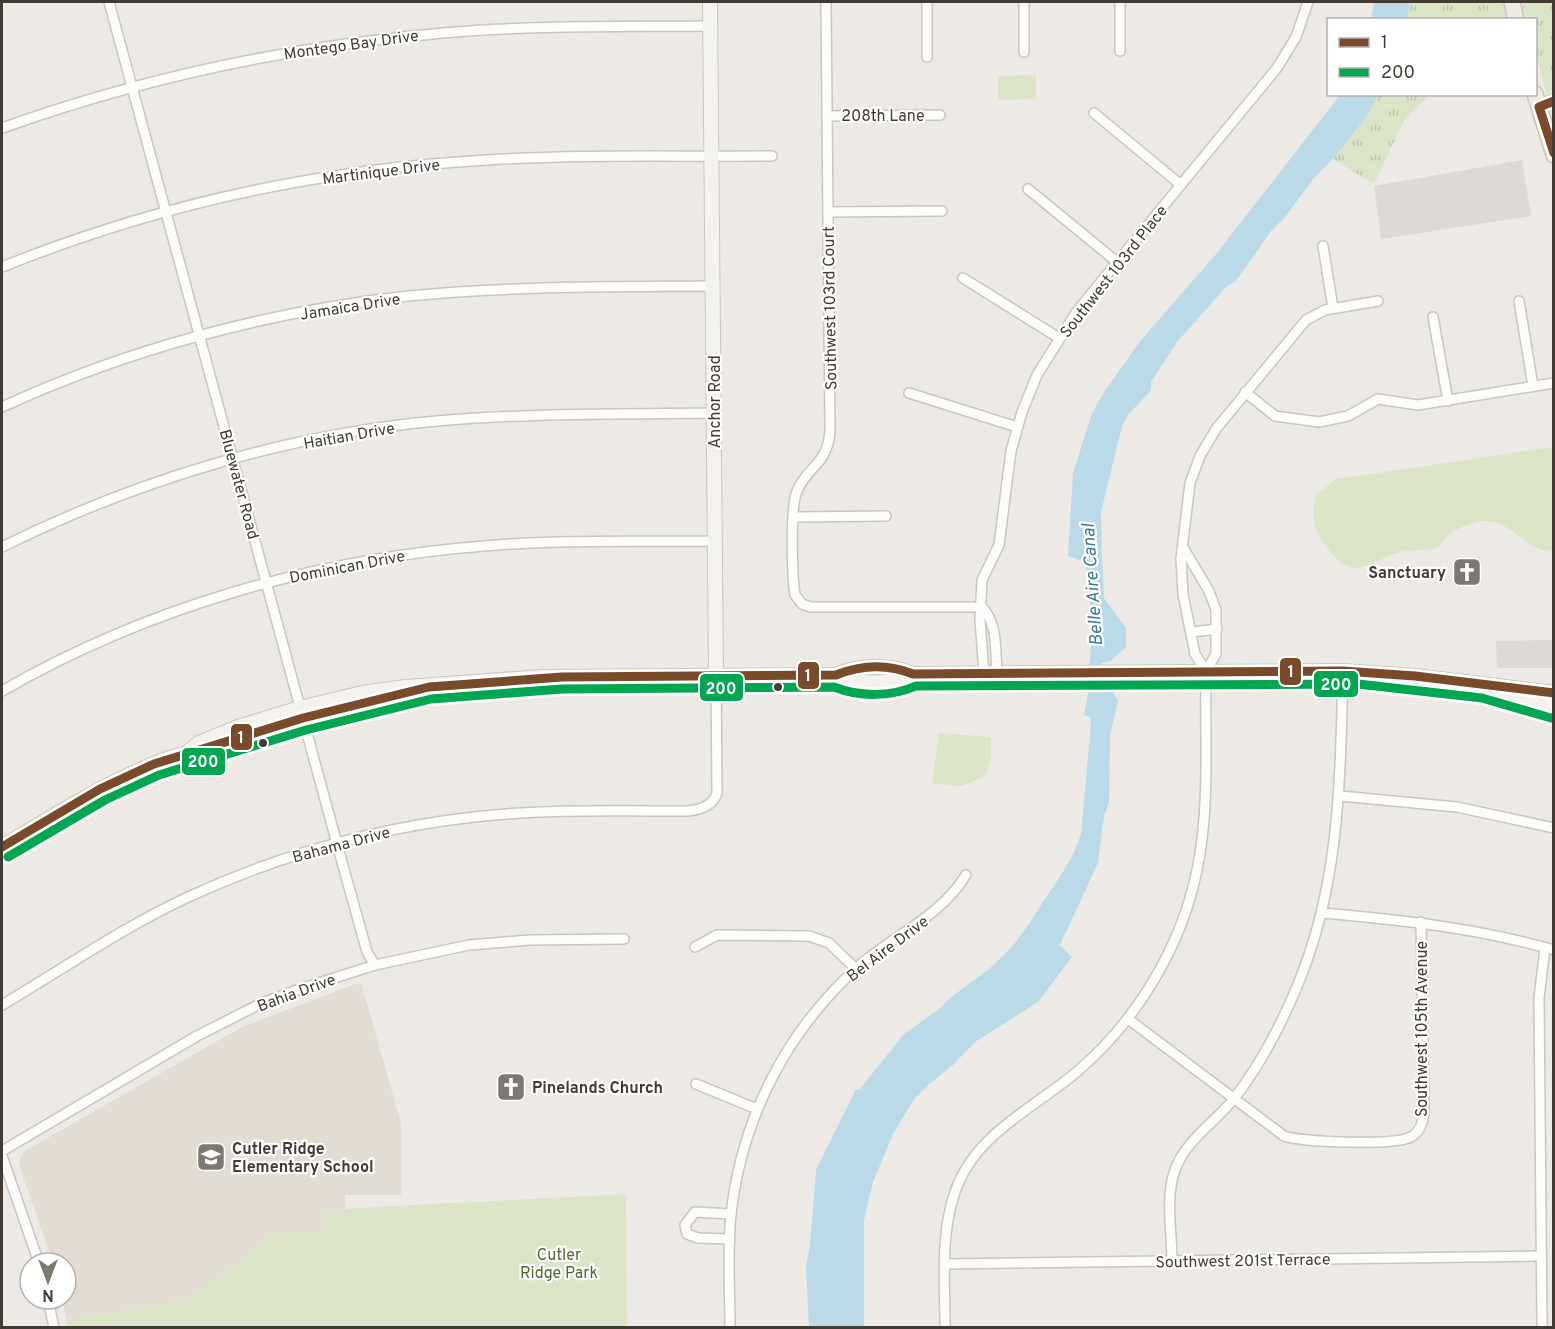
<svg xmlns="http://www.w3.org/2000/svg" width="1555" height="1329" viewBox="0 0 1555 1329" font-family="Overpass,sans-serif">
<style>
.education{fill:#e3dcd2}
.grass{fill:url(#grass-tufts)}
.park{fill:#dce4c8}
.parking{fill:#dcd9d6}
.water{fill:#bbdae7}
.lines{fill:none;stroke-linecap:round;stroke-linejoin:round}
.street-casing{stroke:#c9c6c2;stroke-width:12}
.secondary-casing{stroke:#cbc6be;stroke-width:16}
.primary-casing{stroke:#cdc4b6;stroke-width:18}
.street{stroke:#fcfcfb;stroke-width:9}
.secondary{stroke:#f4f2ed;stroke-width:14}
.primary{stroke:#eee9e3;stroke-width:15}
.bus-1-casing{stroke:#fff;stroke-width:14}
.bus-2-casing{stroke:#fff;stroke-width:14}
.bus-1{stroke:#7a4b2a;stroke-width:9}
.bus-2{stroke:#00a651;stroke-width:9}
.bus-dot{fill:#413b34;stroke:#fff;stroke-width:2}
.labels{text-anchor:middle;stroke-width:4.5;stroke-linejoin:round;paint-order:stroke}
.street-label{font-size:16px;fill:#413b34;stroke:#fff}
.poi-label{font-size:16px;font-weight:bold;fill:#413b34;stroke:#fff;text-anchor:start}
.park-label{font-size:16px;fill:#4c6b2e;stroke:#fff}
.water-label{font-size:18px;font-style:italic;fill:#387a99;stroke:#fff}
.line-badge{stroke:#fff;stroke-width:2}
.badge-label{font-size:16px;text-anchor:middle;font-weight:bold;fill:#fff}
</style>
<defs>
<pattern id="grass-tufts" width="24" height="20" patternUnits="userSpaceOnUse" patternTransform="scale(1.5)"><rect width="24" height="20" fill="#dce4c8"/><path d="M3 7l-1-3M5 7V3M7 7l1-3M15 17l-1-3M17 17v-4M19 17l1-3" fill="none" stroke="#bec4ac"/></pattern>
</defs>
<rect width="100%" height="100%" fill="#edeae6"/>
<polygon class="education" points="361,982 401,1123 401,1195 345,1195 346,1327 68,1327 62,1299 66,1299 66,1263 53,1263 21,1171 19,1162 23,1152 242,1027"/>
<g class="grass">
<polygon points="1410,2 1503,2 1507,19 1407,20"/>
<polygon points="1522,2 1551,2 1553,10 1553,89 1547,94 1536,56 1536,20 1526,19"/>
<polygon points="1379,95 1430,95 1405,119 1374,184 1333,159 1365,119"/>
</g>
<g class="park">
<polygon points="1036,75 1036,99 998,100 998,76"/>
<path d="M1553,447V552C1527,552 1512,520 1484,521C1473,522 1459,527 1450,534C1445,538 1443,544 1437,547C1426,553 1413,549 1401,552C1369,560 1354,587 1326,546C1312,526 1311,519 1316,495L1336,479Z"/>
<polygon points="939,733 991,737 991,759 985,776 962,786 932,783"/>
<polygon points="626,1194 627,1327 67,1327 66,1320 190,1299 275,1233 323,1233 323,1212 357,1208"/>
</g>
<g class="parking">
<polygon points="1522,160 1531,216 1381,239 1374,186"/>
<polygon points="1553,640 1553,668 1497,668 1496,641"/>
</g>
<g class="water">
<polygon points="1374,2 1410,2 1407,19 1371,19"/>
<path d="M1340,95H1379L1365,119L1333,159L1314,178L1285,217L1271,231L1236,281L1227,286L1177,342L1151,382V390L1128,415L1122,426L1101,512L1102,558L1104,598L1126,628V647L1111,661L1101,663L1104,682L1112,689L1118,701L1110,735L1109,803L1104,816L1098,863L1060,945L1072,957L1038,1002L975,1042L953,1065L928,1085L915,1098L894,1132L873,1182L864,1220V1327H809L806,1266L810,1246L816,1170L856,1089L859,1090L904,1034L943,1006C944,1000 981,976 990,968C1017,945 1026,928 1045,899C1059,878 1073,859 1081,834L1091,724L1090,717L1084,715L1089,688L1084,684C1096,656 1091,593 1085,562L1068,556L1073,473L1092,413L1104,392L1141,340L1217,253Z"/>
</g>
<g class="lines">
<g class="street-casing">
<g id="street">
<polyline points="109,2 337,844 367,952 375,965"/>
<path d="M826,2L830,430C828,465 808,465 797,491C790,507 792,575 795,595L802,604L811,607H982"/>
<polyline points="927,2 927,57"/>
<polyline points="1024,2 1024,52"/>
<polyline points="1120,2 1120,51"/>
<polyline points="1094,113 1181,185"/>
<polyline points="827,116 940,115"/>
<path d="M2,128C145,77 292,46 443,33C532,25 622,27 711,26"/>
<polyline points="1028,189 1117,262"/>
<polyline points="828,212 942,211"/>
<polyline points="1323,246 1333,308"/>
<path d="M2,267C156,205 321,169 487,160C582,154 677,157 772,156"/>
<polyline points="963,278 1059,338"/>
<polyline points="1519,301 1533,386"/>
<polyline points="1433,317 1448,401"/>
<polyline points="1245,392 1275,416 1319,422 1348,416 1378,399 1418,405 1554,383"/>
<polyline points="909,393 1017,427"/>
<path d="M2,407C128,349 270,311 408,296C510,286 611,287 713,286"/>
<polyline points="794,517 886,516"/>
<path d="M2,547C135,481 288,434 437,421C529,413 621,414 714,413"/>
<path d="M982,607C998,624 995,650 997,672"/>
<polyline points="1192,632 1217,629"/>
<polyline points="1206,671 1195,654 1183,594 1181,558 1190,483 1200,456 1216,429 1306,320 1325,310 1378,301"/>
<polyline points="984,673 980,620 982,580 999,545 1011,451 1022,412 1037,375 1077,311 1277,68 1296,37 1308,2"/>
<path d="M2,691C148,607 316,559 484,546C561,539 638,542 715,541"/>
<polyline points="1340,796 1457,807 1554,828"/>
<path d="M1323,913C1402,920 1477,928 1554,950"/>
<polyline points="695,947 717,935 809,936 829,943 856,969"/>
<path d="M2,1005C63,969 122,928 186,898C277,856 375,828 474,817C544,809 616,811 687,811C700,810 713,806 717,793L716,676"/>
<path d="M1128,1019L1284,1136C1302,1142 1394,1146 1411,1137C1420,1132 1423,1123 1424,1113L1421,922"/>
<polyline points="696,1084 757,1109"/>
<polyline points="2,1151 197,1036 262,1003 300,989 375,965 469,945 530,940 624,939"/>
<polyline points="2,1156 39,1263"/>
<polyline points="730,1239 698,1238 687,1234 685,1225 695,1212 731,1214"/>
<path d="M1172,1261C1172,1232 1165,1197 1175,1170C1185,1141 1214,1123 1233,1100C1258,1068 1280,1027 1296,989C1340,886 1340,782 1343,671"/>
<polyline points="945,1264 1541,1256"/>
<polyline points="48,1299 54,1328"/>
<path d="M730,1328C730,1290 727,1251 731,1214C742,1117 787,1030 860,965C896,934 940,917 966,875"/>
<path d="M945,1328C945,1283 940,1235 955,1192C975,1133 1035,1108 1079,1070C1117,1037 1147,997 1169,952C1216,857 1204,772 1206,671L1216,654V610L1209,591L1184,549"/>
<polyline points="1542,1328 1539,998 1545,948"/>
</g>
</g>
<g class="secondary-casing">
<g id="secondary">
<polyline points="710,2 716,676"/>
<polyline points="1539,107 1554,101"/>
<path d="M836,675C855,685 894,685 913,674"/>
<polyline points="1499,690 1516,697 1554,706"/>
<path d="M188,752L199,743L238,727L300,708L362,693L405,687L543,677L836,675C856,665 892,664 913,674L1343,671L1415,676L1554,693"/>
<path d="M2,847C53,816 145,757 203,750L303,718L407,695"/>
</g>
</g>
<g class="primary-casing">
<g id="primary">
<polyline points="1512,2 1516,20"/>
<polyline points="1535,94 1554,155"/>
</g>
</g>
<use href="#street" class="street"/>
<use href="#secondary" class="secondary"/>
<use href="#primary" class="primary"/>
<g class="bus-1-casing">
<g id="bus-1">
<polyline points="1554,101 1539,107 1554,153"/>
<path d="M2,847L100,789L154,764L303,718L429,687L562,677L836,675C861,665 888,664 913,674L1343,671L1415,676L1554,693"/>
</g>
</g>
<g class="bus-2-casing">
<path id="bus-2" d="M8,857L105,800L159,775L306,730L431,699L562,689L834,687C859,697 891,697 916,686L1358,684L1482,698L1551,718"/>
</g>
<use href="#bus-1" class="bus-1"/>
<use href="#bus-2" class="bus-2"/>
</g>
<defs>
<g id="church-square" transform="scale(1.5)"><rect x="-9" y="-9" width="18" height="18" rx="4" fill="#7d7872" stroke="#fff"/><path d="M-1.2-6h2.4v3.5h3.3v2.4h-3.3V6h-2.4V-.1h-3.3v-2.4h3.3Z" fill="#fff"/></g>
<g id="school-square" transform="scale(1.5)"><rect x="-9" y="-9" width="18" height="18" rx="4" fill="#7d7872" stroke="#fff"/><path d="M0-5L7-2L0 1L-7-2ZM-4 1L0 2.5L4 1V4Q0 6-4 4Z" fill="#fff"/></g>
</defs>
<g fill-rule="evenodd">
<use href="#church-square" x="1467" y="572"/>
<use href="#church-square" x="511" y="1087"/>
<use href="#school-square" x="211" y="1157"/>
</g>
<g class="bus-dot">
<circle cx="778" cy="687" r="5"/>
<circle cx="263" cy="743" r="5"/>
</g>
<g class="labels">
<g class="street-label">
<text transform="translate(351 44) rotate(-8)" y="6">Montego Bay Drive</text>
<text x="883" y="121">208th Lane</text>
<text transform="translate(381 171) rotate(-7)" y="6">Martinique Drive</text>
<text transform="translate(1113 271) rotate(-52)" y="6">Southwest 103rd Place</text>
<text transform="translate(350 306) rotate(-9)" y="6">Jamaica Drive</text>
<text transform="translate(829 308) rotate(-91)" y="6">Southwest 103rd Court</text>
<text transform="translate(714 402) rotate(-90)" y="6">Anchor Road</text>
<text transform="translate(349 435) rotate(-10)" y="6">Haitian Drive</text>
<text transform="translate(240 484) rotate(75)" y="6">Bluewater Road</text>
<text transform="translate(347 566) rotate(-11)" y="6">Dominican Drive</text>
<text transform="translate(341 844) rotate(-15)" y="6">Bahama Drive</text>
<text transform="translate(887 948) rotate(-37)" y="6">Bel Aire Drive</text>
<text transform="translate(296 992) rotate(-20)" y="6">Bahia Drive</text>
<text transform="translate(1421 1029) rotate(-90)" y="6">Southwest 105th Avenue</text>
<text transform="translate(1243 1260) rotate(-1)" y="6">Southwest 201st Terrace</text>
</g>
<g class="poi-label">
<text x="1446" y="578" text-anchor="end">Sanctuary</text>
<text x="532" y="1093">Pinelands Church</text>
<text x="232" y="1154">Cutler Ridge<tspan x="232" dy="18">Elementary School</tspan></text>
</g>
<g class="park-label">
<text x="559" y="1260">Cutler<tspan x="559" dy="18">Ridge Park</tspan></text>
</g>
<g class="water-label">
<text transform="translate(1092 585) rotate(-94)" y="6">Belle Aire Canal</text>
</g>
</g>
<g class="line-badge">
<rect x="1279" y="657" width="23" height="29" rx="6" fill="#7a4b2a"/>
<rect x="797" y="661" width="23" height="29" rx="6" fill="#7a4b2a"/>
<rect x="1313" y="670" width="46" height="28" rx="6" fill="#00a651"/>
<rect x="699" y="673" width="45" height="29" rx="6" fill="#00a651"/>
<rect x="230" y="723" width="23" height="28" rx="6" fill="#7a4b2a"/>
<rect x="181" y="747" width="45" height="29" rx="6" fill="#00a651"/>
</g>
<g class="badge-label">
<text x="1291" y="677">1</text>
<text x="808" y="681">1</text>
<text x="1336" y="690">200</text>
<text x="721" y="694">200</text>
<text x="241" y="743">1</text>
<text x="203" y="767">200</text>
</g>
<rect width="1555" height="1329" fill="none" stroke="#413b34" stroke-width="6"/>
<rect x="1327" y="18" width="210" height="78" fill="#ffffff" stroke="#b3b1ae" stroke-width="1.5"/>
<rect x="1339" y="38" width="30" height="9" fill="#7a4b2a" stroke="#b3b1ae" stroke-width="1.5"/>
<text x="1381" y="48" font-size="18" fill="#413b34">1</text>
<rect x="1339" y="68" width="30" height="9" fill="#00a651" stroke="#b3b1ae" stroke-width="1.5"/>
<text x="1381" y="78" font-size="18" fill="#413b34">200</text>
<g transform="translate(48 1281) rotate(180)"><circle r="28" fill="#ffffff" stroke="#b3b1ae" stroke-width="1.5"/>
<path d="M0-4.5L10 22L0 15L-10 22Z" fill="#7d7872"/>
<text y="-9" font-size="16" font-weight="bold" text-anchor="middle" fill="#413b34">N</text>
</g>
</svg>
